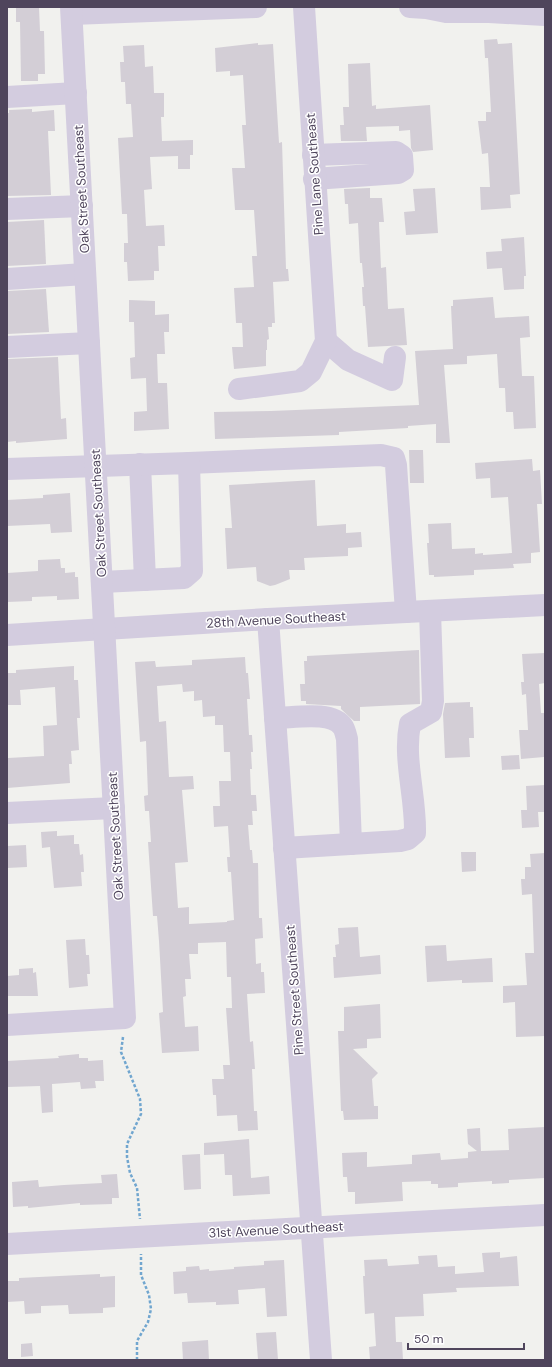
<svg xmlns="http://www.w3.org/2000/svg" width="552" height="1367" viewBox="0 0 552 1367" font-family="'DM Sans',sans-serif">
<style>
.building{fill:#d3ced6;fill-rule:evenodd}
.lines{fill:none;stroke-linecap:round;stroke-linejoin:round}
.path{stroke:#71a6cf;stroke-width:2.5;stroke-dasharray:3 2;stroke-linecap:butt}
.minor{stroke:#d3ccdf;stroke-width:22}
.labels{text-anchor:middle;stroke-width:3;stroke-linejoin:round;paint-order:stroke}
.street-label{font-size:13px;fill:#4f455c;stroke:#fff}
</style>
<rect width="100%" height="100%" fill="#f1f1ee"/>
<g class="building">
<polygon points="16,7 39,7 40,31 44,31 45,74 38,74 38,81 21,81 20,22 16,22"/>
<polygon points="497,39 498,44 512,43 520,194 510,195 511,208 481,210 480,187 490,187 488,153 482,154 478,121 486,121 486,112 491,112 488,58 485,58 484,40"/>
<polygon points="258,43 258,45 273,44 279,143 282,142 286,269 288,269 289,281 273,282 275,323 272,323 272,327 268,327 269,339 267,340 267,350 266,350 266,366 234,369 232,347 243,347 242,323 236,323 234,288 254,287 252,256 257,256 254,210 235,210 232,168 245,168 242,125 246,125 243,75 230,76 230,71 216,72 215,48"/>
<polygon points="144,45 145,67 153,66 154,93 164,93 164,117 161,117 162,141 193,140 193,155 190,155 190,169 178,169 178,156 150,157 152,189 144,190 146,226 164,225 165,246 158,246 159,271 154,271 154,280 128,281 127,262 124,262 124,243 128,243 127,214 122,214 118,138 133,137 131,104 126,104 125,82 121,82 120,62 124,62 123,46"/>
<polygon points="370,63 372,106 376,105 376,109 430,105 433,150 413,152 411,148 410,130 399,131 399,126 366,127 367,141 341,141 340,125 344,125 343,107 349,107 348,64"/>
<polygon points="32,109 32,112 54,110 55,131 48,131 51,195 7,196 7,113 9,113 9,110"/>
<polygon points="370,188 370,198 382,198 384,222 379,222 381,268 386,267 388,309 404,308 407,345 368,347 365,306 363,306 362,287 364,287 362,263 360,263 358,223 349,224 348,204 345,204 344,189"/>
<polygon points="435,188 438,233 406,235 404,212 415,211 413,189"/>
<polygon points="44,220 46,264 7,266 7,222"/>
<polygon points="524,237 526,276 524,276 524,289 504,290 502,268 487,269 486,252 502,251 501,239"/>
<polygon points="46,289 49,332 7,334 7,291"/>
<polygon points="493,297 495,318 529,316 530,337 520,338 522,376 534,376 536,428 514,429 513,412 506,412 505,388 499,388 497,354 467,356 467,364 444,365 450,443 436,443 436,424 408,426 408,428 339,432 339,435 215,439 214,412 271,411 419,405 415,351 453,349 451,306 453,306 453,300"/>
<polygon points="129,300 155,301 155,315 169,314 169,332 164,332 165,354 157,354 158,383 167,383 169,429 134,431 134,412 147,411 146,378 131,379 130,358 135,357 134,322 129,322"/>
<polygon points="58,357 61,419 66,418 67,439 16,443 16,441 7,442 7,359"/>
<polygon points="409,450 423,450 424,483 410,483"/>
<polygon points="532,459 533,471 540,470 542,504 537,504 540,552 531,553 531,563 513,564 514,568 474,570 474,575 434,577 434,575 429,575 427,543 429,543 428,524 451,523 452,549 475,548 475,554 483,553 483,555 512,553 508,497 491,498 490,478 476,479 475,463"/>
<polygon points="315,480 317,526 346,524 346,533 361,532 362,547 348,548 348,556 304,558 305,570 289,570 290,579 275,585 270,586 257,581 256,567 227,569 225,528 232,528 229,485"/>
<polygon points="70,493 72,532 51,533 50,524 7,526 7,500 43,498 43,495"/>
<polygon points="60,559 61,568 65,568 65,573 75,572 75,577 78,577 79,599 57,600 57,596 32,597 32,601 7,602 7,573 38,571 38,560"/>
<polygon points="419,650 420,704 360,707 360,721 354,721 341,709 341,706 306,704 306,701 301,701 300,684 305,684 304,661 307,661 307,656"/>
<polygon points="545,653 545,683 539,684 541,713 545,713 544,757 521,759 519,730 528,730 526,694 522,695 521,682 524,682 522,654"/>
<path d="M245,657L246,673H248L250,699H247L249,735H252L253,752H251L252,769H250L251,795H256L257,811H252L253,825H248L250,850H252L253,863H258L259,918H262L263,938L255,939L256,964L261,963V972H264L265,993L247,994L250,1042L253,1041L255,1069H252L254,1111H257L258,1130L238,1131L237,1115L217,1116L216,1095H213L212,1079H224L223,1065H230L226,1008H232L231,977H227L226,942L198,943V954H189L191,979H185L186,996L183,997L185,1027L198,1026L199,1051L162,1053L159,1013L163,1012L159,941L157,916H153L148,842H151L149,811H145L144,796L148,795L146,741L140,742L135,662L155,661L156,667L192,665V660ZM182,684L183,692L194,691V701L202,700L203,717L215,716V725H223L224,752H230L231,781H219L220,806H213L214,827L228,826L230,857H227L228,872H231L234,920L227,921V922L189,924V907L178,908L175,863L188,862L182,790L194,789L193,776L169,777L166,721L159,722L157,686Z"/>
<polygon points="74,666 74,680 78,680 80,718 77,718 79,750 71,751 72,764 69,764 70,783 7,788 8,758 44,756 43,726 57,725 55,687 20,690 21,705 7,705 7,673 16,673 16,670"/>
<polygon points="470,702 470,707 473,707 474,738 469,738 470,757 445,758 443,714 445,703"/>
<polygon points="519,755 520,769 502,770 501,756"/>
<polygon points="545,785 545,812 538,812 539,827 522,828 521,810 527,810 526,786"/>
<polygon points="57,831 57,836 74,835 74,844 79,844 80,855 83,854 84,872 81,872 82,886 54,888 50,847 42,848 41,832"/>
<polygon points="26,845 27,867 7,868 7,846"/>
<polygon points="461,852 476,852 476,871 462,872"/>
<polygon points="545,853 545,1036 516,1037 515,1002 503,1003 503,986 527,985 525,953 534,953 532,894 522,895 521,879 525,879 525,867 531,867 530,854"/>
<polygon points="358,927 360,957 380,955 381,974 334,978 333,957 336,957 335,945 339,944 338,928"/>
<polygon points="85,939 86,955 89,955 90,974 87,974 88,986 69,988 66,940"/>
<polygon points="446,945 447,961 492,958 493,982 462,983 462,980 427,982 425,946"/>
<polygon points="33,968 33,973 36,972 38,996 7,996 7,976 19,975 19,969"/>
<polygon points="380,1004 381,1038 367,1039 367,1048 353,1049 378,1073 372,1079 374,1106 378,1106 378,1119 344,1120 343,1111 341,1111 338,1031 344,1031 344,1007"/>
<polygon points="79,1054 79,1058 88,1058 88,1061 103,1060 104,1081 95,1081 96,1088 81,1089 80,1082 52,1084 53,1112 42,1113 40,1086 7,1087 7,1061 59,1058 58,1056"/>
<polygon points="545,1127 545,1178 509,1180 509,1183 492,1184 492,1181 458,1183 458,1187 438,1188 438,1184 431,1184 431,1181 402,1182 403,1201 355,1204 355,1192 348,1192 347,1177 343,1177 342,1153 367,1152 367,1167 412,1164 412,1155 440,1153 441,1160 468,1158 468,1152 477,1151 468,1144 467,1129 480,1128 481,1151 509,1150 508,1129"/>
<polygon points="249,1139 251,1178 269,1176 270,1194 233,1196 232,1175 225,1175 224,1154 204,1155 204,1143"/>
<polygon points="200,1154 201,1189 184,1190 182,1155"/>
<polygon points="117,1174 119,1198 112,1198 112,1204 80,1205 80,1203 28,1208 28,1206 13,1207 12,1182 38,1180 39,1187 64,1185 102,1183 101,1175"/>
<polygon points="500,1252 500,1258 517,1256 519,1286 456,1288 457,1292 423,1294 424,1316 395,1317 396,1342 402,1342 403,1360 370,1360 369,1347 376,1346 374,1313 365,1314 363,1276 365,1276 364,1260 387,1259 388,1266 419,1264 418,1256 437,1255 438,1267 455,1266 455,1274 484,1272 482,1253"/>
<polygon points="284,1260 287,1316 267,1317 265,1288 238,1290 239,1304 216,1305 216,1302 188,1303 187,1293 174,1294 173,1272 186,1271 186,1267 199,1266 200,1270 209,1269 209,1271 234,1269 234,1267 264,1265 264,1261"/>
<polygon points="100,1274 100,1277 115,1276 115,1307 103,1308 103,1313 69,1314 68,1305 41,1306 41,1313 25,1314 24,1301 7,1302 7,1281 19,1281 19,1278"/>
<polygon points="276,1332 278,1360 258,1360 256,1333"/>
<polygon points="208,1340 209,1360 183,1360 182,1342"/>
<polygon points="32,1343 33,1356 21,1357 21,1344"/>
</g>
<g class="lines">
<g class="path">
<polyline points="123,1037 121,1052 140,1099 141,1114 127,1144 127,1157 130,1173 137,1188 140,1219"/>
<polyline points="137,1360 137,1341 148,1322 151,1309 149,1295 141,1275 141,1254"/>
</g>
<g class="minor">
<polyline points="410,7 426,8 446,12 489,12 545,15"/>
<polyline points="72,14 256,7"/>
<polyline points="7,97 76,93"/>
<polyline points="313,155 396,152 402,156 403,170 398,173 314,179"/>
<polyline points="7,209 82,206"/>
<polyline points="7,279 85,274"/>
<polyline points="326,341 348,360 392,380 395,357"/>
<polyline points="7,347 89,343"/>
<polyline points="239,389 300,381 311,372 326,341 304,7"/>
<polyline points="189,463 381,455 394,458 396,465 406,612"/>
<polyline points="140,464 145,580"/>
<polyline points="7,469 189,463 192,571 184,578 102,582"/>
<polyline points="268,619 321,1360"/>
<polyline points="7,635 268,619 545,605"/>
<path d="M275,718C293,718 332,710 343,727C345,730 346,735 347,739L351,844"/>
<polyline points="7,813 114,808"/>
<path d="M284,848L400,841L408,839L415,833C416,797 403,759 410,724L431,712L433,701L430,611"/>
<polyline points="7,1025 125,1018 71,7"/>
<polyline points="7,1244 545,1215"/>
</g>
</g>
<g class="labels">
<g class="street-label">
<text transform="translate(314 174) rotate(-94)" y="5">Pine Lane Southeast</text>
<text transform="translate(81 189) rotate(-93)" y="5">Oak Street Southeast</text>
<text transform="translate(98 513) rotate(-93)" y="5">Oak Street Southeast</text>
<text transform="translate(276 619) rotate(-3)" y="5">28th Avenue Southeast</text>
<text transform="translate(115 836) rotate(-93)" y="5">Oak Street Southeast</text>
<text transform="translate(294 990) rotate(-94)" y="5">Pine Street Southeast</text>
<text transform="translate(276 1229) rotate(-3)" y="5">31st Avenue Southeast</text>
</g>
</g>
<rect width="552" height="1367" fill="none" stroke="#4f455c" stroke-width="16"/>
<path d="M408 1343v6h116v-6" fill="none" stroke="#4f455c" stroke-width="2"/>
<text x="414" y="1343" font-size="12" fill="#4f455c" stroke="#ffffff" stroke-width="3" paint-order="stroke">50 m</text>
</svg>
